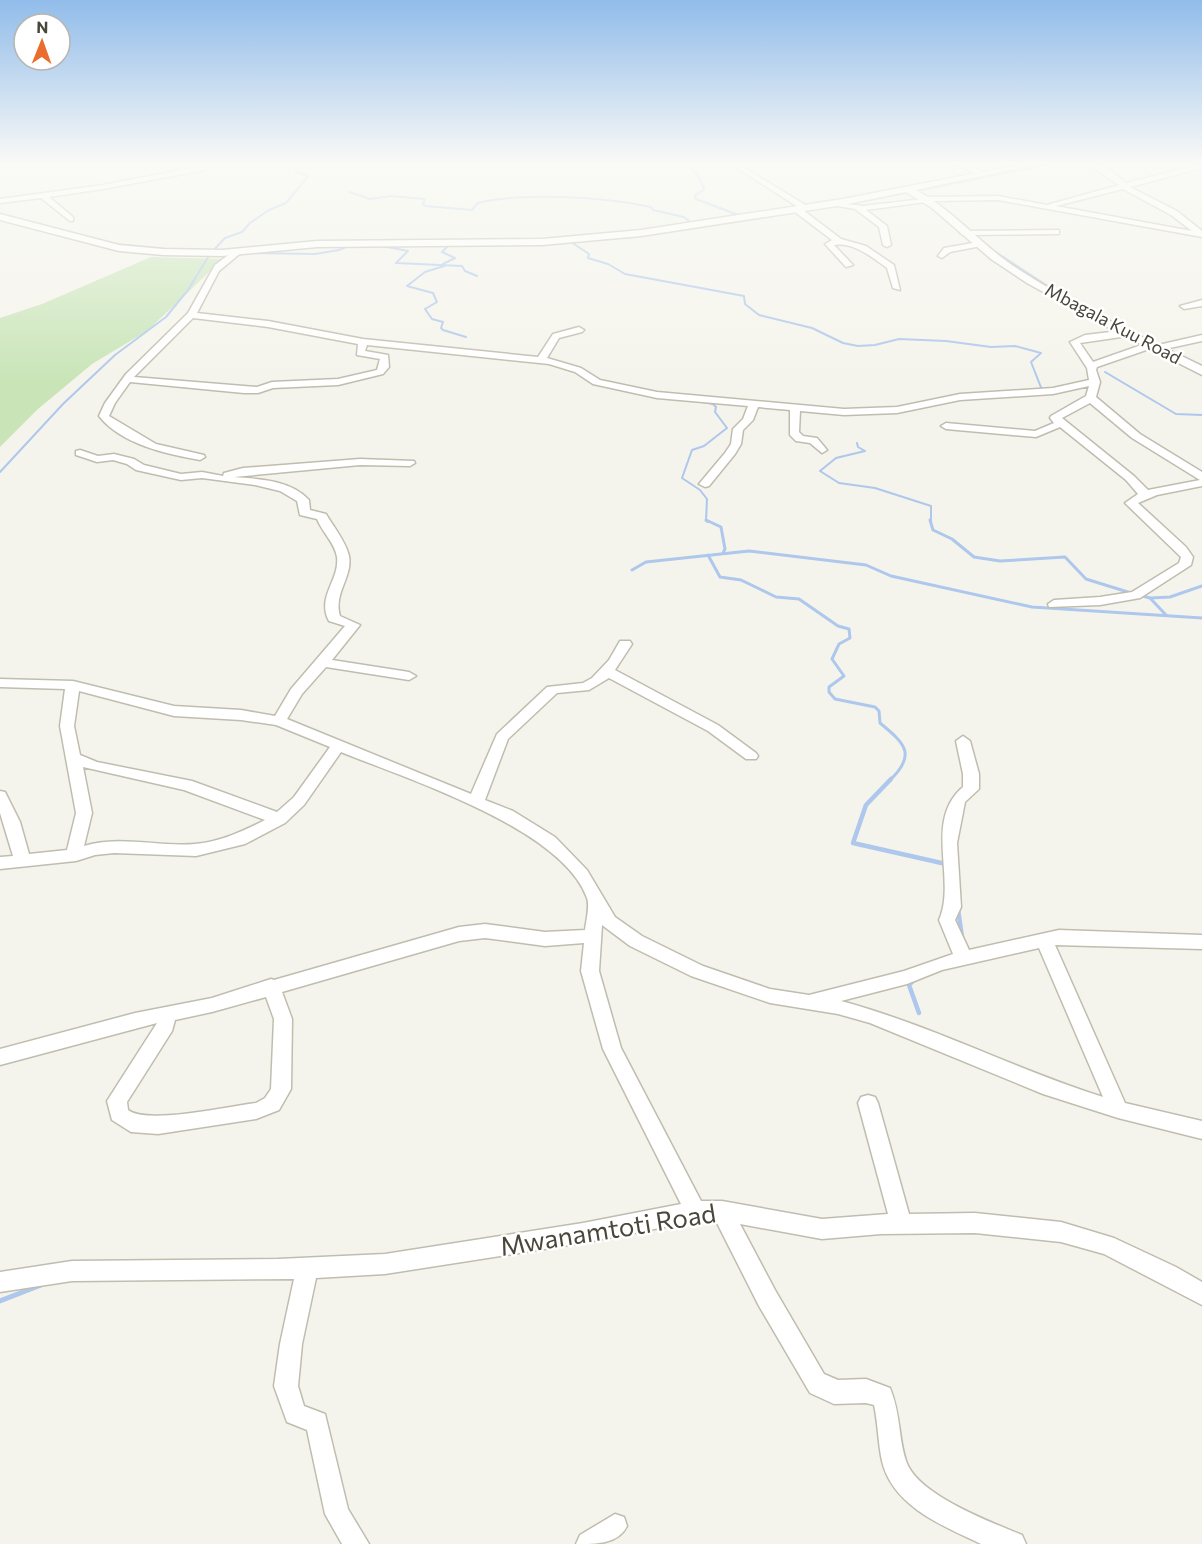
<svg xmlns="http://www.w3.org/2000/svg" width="1202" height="1544" viewBox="0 0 1202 1544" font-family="Commissioner,sans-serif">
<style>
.green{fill:#c9e5b8}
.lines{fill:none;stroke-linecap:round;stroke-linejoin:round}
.stream-far3{stroke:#aec7ec;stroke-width:2}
.stream-far2{stroke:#aec7ec;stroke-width:3}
.stream-far1{stroke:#aec7ec;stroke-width:4.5}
.stream{stroke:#aec7ec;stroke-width:5}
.minor-casing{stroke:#c0bdaf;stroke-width:3}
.tertiary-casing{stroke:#c0bdaf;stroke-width:3}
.minor{fill:#fff;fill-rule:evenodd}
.tertiary{fill:#fff;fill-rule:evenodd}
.labels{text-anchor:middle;stroke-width:5;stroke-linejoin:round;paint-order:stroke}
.far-street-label{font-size:18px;fill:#49463a;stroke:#fff}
.near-street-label{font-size:26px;fill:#49463a;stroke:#fff}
</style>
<rect width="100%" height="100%" fill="#f5f4ec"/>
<polygon class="green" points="151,257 223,259 147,331 92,364 38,409 0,447 0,318 42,304"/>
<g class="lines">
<g class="stream-far3">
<path d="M686,164C695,172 702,178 704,190L695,195L696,199L741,216"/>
<polyline points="921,190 1051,164"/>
<path d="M349,192L370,199L391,196L425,199L423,204L425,206L472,210L478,203C524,192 605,197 651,207L653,210L684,217L693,224"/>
<polyline points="857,202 906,193 912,195"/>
<polyline points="0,214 115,244 166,249"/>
<polyline points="593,240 633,237"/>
<polyline points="571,242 589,254 588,258 608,264 625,274 744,296 745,304 759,315 812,328 843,343 858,346 875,345 899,339 946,341 991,347 1015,346 1041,353 1031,362 1042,390"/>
<polyline points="449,245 442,252 455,258 443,264 444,266 425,272 407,286 433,293 437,302 425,309 432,319 443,322 441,328 443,330 466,337"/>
<polyline points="464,246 511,245"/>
<polyline points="988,247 1072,302"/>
<polyline points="248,253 315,254 339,250 346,247 382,246 408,251 396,263 462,266 465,271 477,276"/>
<polyline points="1105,372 1176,414 1202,415"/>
<polyline points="697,401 713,404 716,407 715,412 727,428 704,446 692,450 682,478 700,490 707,499 706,521 708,522"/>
<polyline points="857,443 858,447 865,451 836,458 820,471 839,483 875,488 931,506 931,522"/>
<polyline points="0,472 63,404 115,355 166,317 188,290 210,254 225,238 242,232 250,223 269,210 286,203 308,176 295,171 303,164"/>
</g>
<g class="stream-far2">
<polyline points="706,520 721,527 725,549 723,553"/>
<polyline points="930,520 933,530 952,539 974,557 1000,561 1065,557 1086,579 1131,593"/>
<path d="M708,555L720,577L741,580L776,597L799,599L838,626L849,629L850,638L839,644L832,659L844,676L829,687V692L835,699L875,707L879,711L880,723C904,743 918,754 889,781"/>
<polyline points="632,570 646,562 749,551 866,565 891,576 1032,607 1202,618"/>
<polyline points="1139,595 1150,598 1166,615"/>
<polyline points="1151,598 1170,597 1202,586"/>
</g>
<g class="stream-far1">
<polyline points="891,779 866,805 853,843 946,864"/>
<polyline points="958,909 962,937"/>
<polyline points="915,979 909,985 919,1013"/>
</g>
<polyline class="stream" points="0,1301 41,1285"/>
<g class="minor-casing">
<g id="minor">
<path d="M731,164H738L807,206V210H803L841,239L866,246L894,265L900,290L893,288L887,268C873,258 853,241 834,245L853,265L846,267L825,244L832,240L791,209L798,207Z"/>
<polygon points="957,164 966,164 987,174 980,176"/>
<path d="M1087,164L1104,166L1126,183L1202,164V168L1130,187L1177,211L1202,231V237L998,200L933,201L866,210L887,226L891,245L887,247L883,245L879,227L855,209L827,204L831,202L863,206L923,199L926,197L998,196L1047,205L1119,185ZM1123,189L1171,215L1192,231L1056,206Z"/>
<polygon points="202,166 205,170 103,189 49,197 73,217 73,221 70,221 41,198 0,203 0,199 103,185"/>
<polygon points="1056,230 1059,230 1059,234 964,235 960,233 964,231"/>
<polygon points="978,242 982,244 981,246 950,252 942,258 938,256 944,248"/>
<path d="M235,250L242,252L219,271L197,313L268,321L363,339L538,357L553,334L579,327L584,330L582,332L559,338L547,358L581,368L600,380L657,392L844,409L897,407L960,394L1053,388L1089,380L1087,368L1070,342L1085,335L1128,330L1133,333L1128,336L1080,343L1093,362L1150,342L1154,346L1202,335V341L1156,351L1152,348L1097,367L1096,370L1100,382L1096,397L1140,434L1202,472V486L1157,495L1138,503L1186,547L1193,557L1191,565L1140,598L1100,605L1049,607L1048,604L1054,600L1100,597L1132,592L1179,563L1181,557L1125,503L1138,494L1126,480L1060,427L1036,437L946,429L941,426L946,423L1035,431L1054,423L1050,418L1051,416L1086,396L1089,386L1053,394L960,400L897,413L844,415L800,411L799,432L803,436L817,438L827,450L822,453L810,443L796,441L790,435V410L758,407L753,420L743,430L741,444L735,454L709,486L705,487L699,484L725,453L731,444L733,429L743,419L748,406L657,398L593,384L575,372L549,364L367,345L365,351L388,355L389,367L383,374L338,385L273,388L258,393H244L130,382L115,403L109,416L156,444L204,455L205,457L200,460C166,454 121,444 99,416L105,403L126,374L188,313L215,265ZM193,318L268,327L358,344L357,355L380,359L377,370L338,379L272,382L257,387L134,377ZM1090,403L1132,438L1200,480L1148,490L1134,476L1062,418Z"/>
<polygon points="1202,300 1202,306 1184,309 1180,306"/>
<path d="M80,450L98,456L114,454L134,459L144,465L181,474L202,472L223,476L224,473L243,468L360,459L414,461L415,463L410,466L360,465L234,477C259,479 291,480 309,500L310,510L326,514C333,526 346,542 349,556C353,577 333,593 340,616L360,625L332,660L409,672L416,676L409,680L326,667L302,694L287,719L471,794L497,734L547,687L583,683L592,678L609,660L620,641H630L632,644L615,670L718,725L756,753L758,756L756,759H746L708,731L609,678L589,690L557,693L508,739L485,800L513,811L555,837L587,870L615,917L642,936L703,966L770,989L809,995L904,971L953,954L939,920C957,880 923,821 963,787V774L956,741L963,736L970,741L979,774V789L965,802L957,843L961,907L955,920L969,950L1059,930L1202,935V949L1055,945L1125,1103L1202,1121V1139L1118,1118L1043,1094L870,1023L838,1014L770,1003L691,976L630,946L602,925L599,971L621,1048L701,1201H722L822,1219L888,1214L858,1103L861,1097L868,1095L875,1097L878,1103L909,1214L975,1213L1061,1222L1114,1238L1176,1267L1202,1282V1305L1104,1254L1061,1242L975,1233L881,1234L822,1239L740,1224L775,1290L824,1374L838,1380L866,1379L890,1388C901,1415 898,1436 906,1461C917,1495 991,1522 1022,1535L1026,1544H981L975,1541C938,1524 892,1504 882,1461C878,1443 878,1423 874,1405L866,1403L834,1404L810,1393L759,1306L716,1221H695L583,1243L385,1274L316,1278L302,1344L298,1386L304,1406L325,1414L348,1509L369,1544H342L325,1514L307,1430L287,1422L274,1386L280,1344L294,1279L72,1281L0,1292V1272L72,1261L278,1259L385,1254L583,1223L681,1204L603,1049L581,971L584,943L545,946L485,938L459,941L282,992L292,1019L291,1089L279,1110L256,1119L158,1134L131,1132L112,1120L107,1101L157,1023L0,1065V1049L135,1013L212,998L271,979L274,980L459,927L485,924L545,932L585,930C586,921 590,906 587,898C562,828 407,779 341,752L304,805L285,823L245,844L196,856L114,853L95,855L76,861L0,869V857L13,856L0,813V791L5,792L20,822L29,854L67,850L76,813L60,726L65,689L0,687V679L73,681L174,706L241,710L275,716L291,689L345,626L329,621C316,597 340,580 337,557C335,543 322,532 317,519L300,515L297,501L280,491L255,485L202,478L181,480L136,470L127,464L113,460L97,462L76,455V451ZM79,691L174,716L241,720L276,725L330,747L294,797L277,812L192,781L97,762L80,755L74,726ZM83,767L184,790L265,820C243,831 220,842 195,844C159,847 120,835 84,846L92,813ZM1039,948L1103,1097C1014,1069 931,1025 841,1001L907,984L942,970ZM266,997L274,1019L271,1089L265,1098L256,1103C229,1106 148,1125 128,1110L127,1102L172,1031L175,1020L212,1012Z"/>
<path d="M615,1514L624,1517L627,1526C618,1544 597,1544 576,1544L580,1535Z"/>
</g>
</g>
<g class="tertiary-casing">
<path id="tertiary" d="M1023,164H1038L916,190C951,209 977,240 1009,263C1069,304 1137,334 1202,366V375L1099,323L1027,283L991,259L932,208L906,192L843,205L641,236L542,245L317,247L222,256L163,255L119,251L0,220V214L119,245L163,249L222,250L317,241L542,239L641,230L843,199Z"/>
</g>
<use href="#minor" class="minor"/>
<use href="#tertiary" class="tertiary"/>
</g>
<linearGradient id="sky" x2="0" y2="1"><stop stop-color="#91bcea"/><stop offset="0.43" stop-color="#fafaf6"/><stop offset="1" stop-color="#fafaf6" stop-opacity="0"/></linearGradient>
<rect width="1202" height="380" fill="url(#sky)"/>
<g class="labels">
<g class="far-street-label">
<text transform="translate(1113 324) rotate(28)" y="6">Mbagala Kuu Road</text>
</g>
<g class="near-street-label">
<text transform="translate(608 1230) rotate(-9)" y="9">Mwanamtoti Road</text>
</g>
</g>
<g transform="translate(42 42) rotate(1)"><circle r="28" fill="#ffffff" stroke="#b6b5b0" stroke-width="1.5"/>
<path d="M0-4.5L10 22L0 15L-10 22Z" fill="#ea6d2e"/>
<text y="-9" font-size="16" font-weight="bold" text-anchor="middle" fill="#49463a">N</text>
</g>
</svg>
